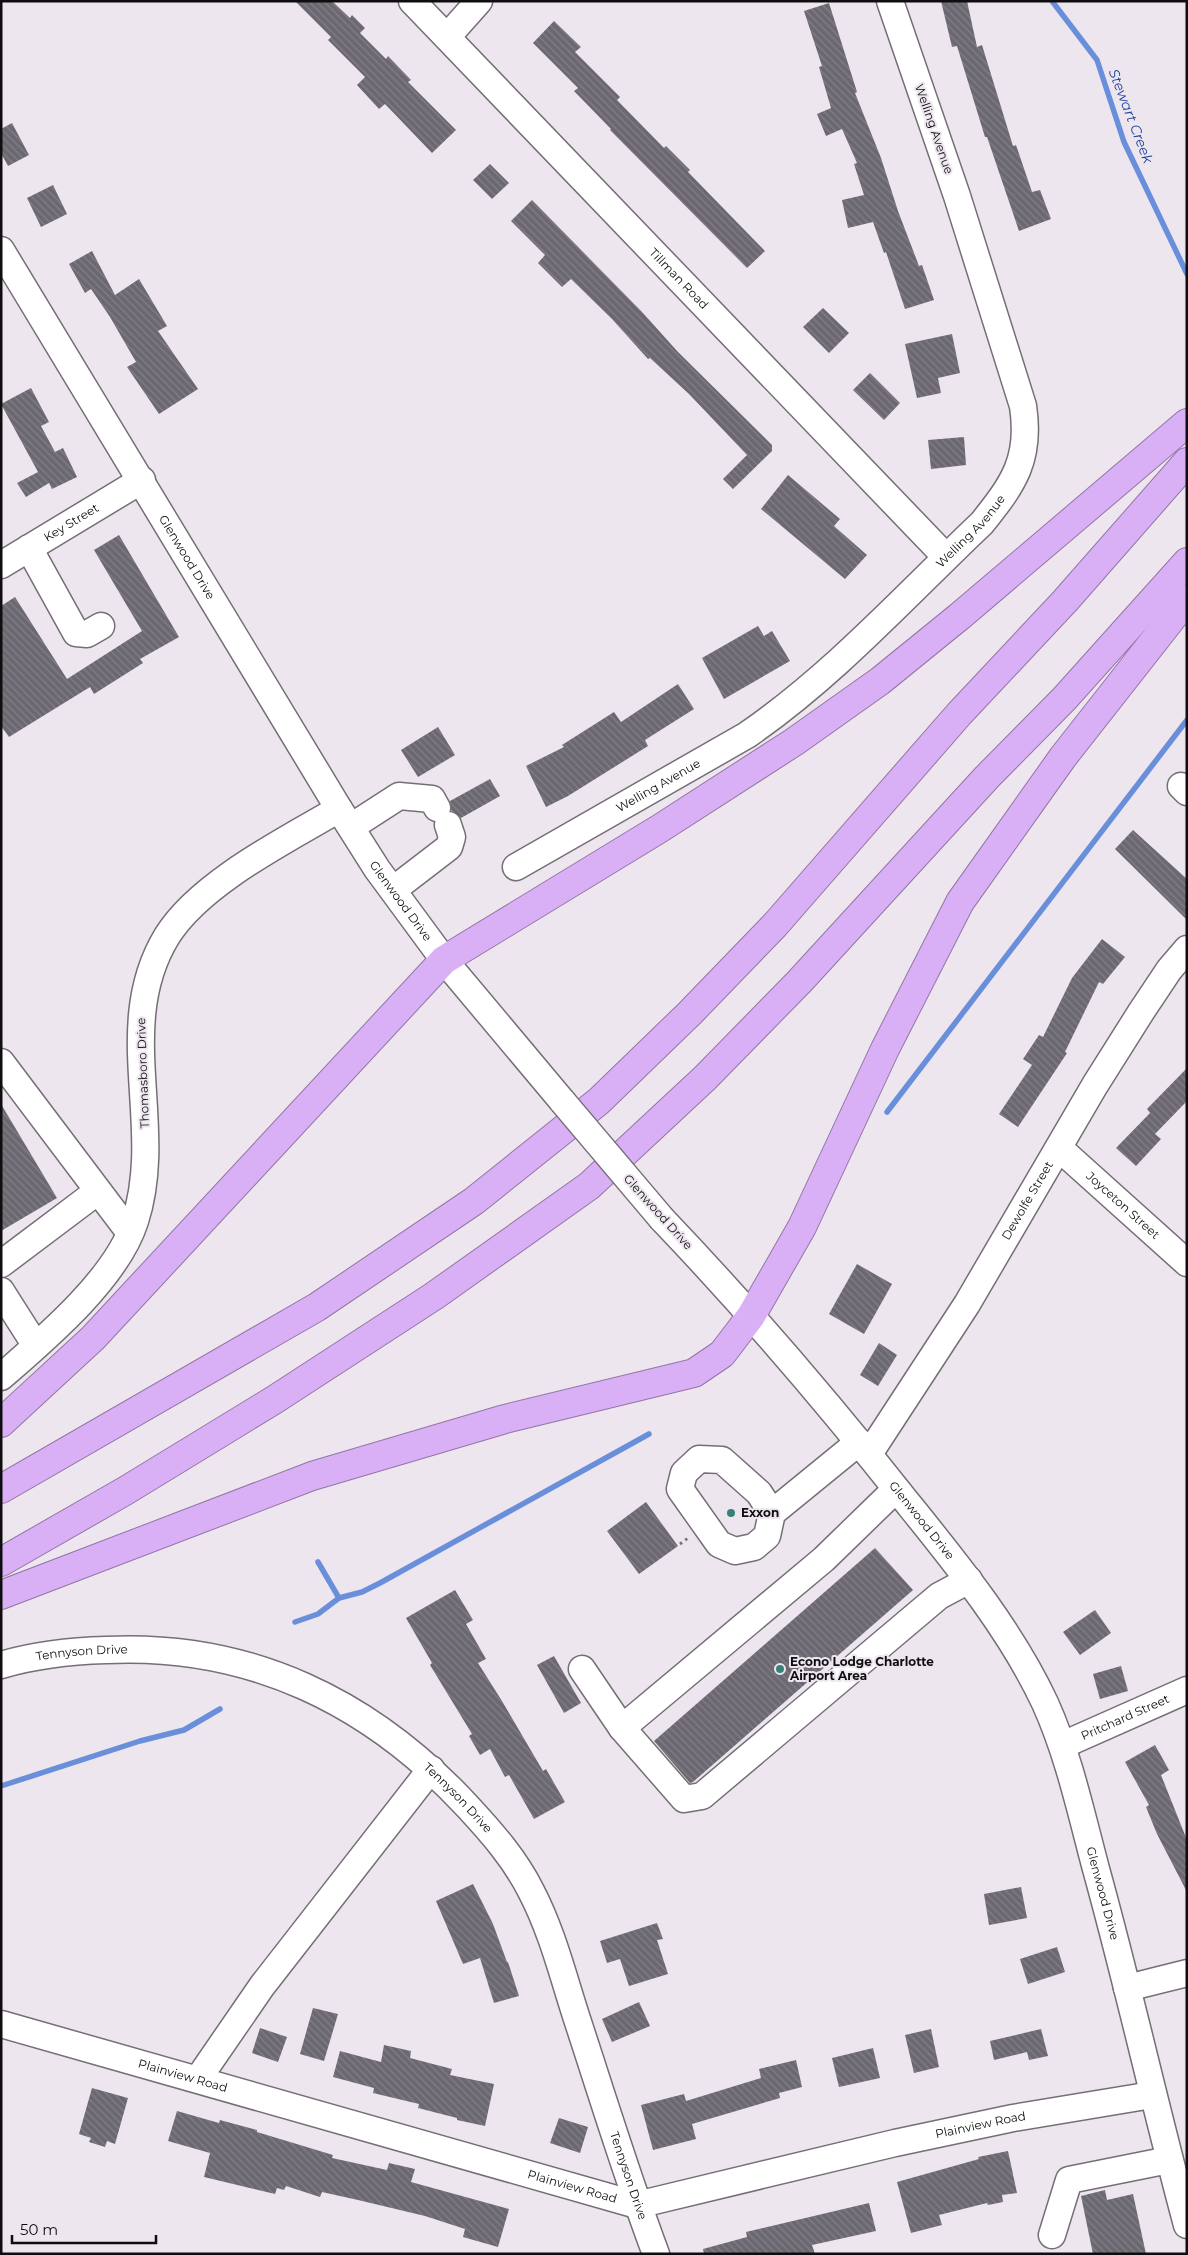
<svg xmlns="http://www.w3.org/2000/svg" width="1188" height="2255" viewBox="0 0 1188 2255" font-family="Montserrat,sans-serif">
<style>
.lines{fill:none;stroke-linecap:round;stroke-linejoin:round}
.stream{stroke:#698fda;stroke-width:5.5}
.building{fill:url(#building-back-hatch)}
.minor-casing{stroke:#756e76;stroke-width:29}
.highway-casing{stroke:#9276a5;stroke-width:30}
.path{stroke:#787379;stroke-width:3;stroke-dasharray:2.5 4;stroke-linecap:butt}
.minor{stroke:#fff;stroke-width:26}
.highway{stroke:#d9aff5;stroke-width:28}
.minor-bridge-casing{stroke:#756e76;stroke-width:29;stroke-linecap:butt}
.minor-bridge{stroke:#fff;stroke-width:26}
.poi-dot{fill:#39807a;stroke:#eee6ef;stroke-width:2}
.labels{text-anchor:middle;stroke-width:4;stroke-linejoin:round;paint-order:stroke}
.street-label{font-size:12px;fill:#0f0d10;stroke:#eee6ef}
.poi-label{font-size:12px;font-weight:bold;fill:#0f0d10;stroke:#eee6ef;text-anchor:start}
.water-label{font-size:14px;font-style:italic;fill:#1b419a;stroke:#eee6ef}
</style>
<defs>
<pattern id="building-back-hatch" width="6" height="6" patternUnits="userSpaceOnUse" patternTransform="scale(1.25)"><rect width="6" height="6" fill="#6c6871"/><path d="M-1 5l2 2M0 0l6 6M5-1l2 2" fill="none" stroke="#827f86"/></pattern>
</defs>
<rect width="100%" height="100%" fill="#eee6ef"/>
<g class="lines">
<g class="stream">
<polyline points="1052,1 1097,60 1124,142 1187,274"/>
<polyline points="887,1112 1187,720"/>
<polyline points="318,1562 339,1598"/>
<polyline points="295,1622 318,1614 339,1598 362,1592 380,1583 649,1434"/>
<polyline points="1,1786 140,1741 184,1730 220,1709"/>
</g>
</g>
<g class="building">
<polygon points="295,1 332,1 350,18 352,15 365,28 360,33 386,59 388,56 411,80 408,82 456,130 432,153 385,104 379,109 357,85 365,77 328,40 331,37"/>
<polygon points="941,1 967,1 977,47 982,45 1013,146 1016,145 1032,192 1040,190 1051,219 1019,231 987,137 985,137 957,46 952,47"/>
<polygon points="829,3 857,92 855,93 881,158 898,211 919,266 922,265 934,300 905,309 886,252 884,253 873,222 848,228 842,200 864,195 854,164 857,163 842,129 826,136 817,114 831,108 819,67 822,66 804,11"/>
<polygon points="554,21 581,47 575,52 620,97 617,100 664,148 666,146 690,170 688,172 765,251 747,268 610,130 611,129 574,91 578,88 533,43"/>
<polygon points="12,123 29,155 8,166 1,153 1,129"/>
<polygon points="490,164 509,183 492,199 473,180"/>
<polygon points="53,185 67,214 41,227 27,198"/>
<polygon points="532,200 643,313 678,352 772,445 772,451 733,489 723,479 747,455 689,394 650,358 648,359 612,319 571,279 562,287 538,263 545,255 511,221"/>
<polygon points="92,251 115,295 139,279 167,326 158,331 198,389 159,414 127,367 136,362 110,317 91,289 85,293 69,264"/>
<polygon points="823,308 849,333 829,353 803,327"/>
<polygon points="952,334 960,373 938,378 941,393 917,398 905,344"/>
<polygon points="870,373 900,403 884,420 853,390"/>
<polygon points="31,388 49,422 41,426 55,452 63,448 77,477 52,489 49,483 26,497 17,483 38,472 1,404"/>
<polygon points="964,437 966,465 931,469 928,440"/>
<polygon points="788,475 840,519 834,526 867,555 845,579 761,509"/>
<polygon points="119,535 179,637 140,659 143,663 94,694 90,687 9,737 1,726 1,606 15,597 67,679 142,631 94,550"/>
<polygon points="758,626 764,636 772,631 790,661 724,699 702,658"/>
<polygon points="678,684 694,709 645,740 648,746 568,796 546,807 526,766 564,747 562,745 614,712 621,722"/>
<polygon points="438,727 455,755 418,777 401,750"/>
<polygon points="490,779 500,796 461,818 451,810 450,801"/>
<polygon points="1133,830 1187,879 1187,920 1115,849"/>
<polygon points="1102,939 1125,957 1103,984 1099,982 1065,1052 1067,1053 1018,1127 999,1114 1032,1065 1023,1059 1039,1035 1043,1037 1072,978"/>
<polygon points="1187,1068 1187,1101 1155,1134 1161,1139 1136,1166 1116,1148 1150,1113 1147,1109"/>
<polygon points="1,1104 57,1198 1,1231"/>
<polygon points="857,1264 892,1284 864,1334 829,1314"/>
<polygon points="879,1343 897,1355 878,1386 860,1375"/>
<polygon points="646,1502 678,1546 639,1574 607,1531"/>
<polygon points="875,1548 913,1590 693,1782 690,1783 654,1741"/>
<polygon points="455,1590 473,1620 466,1624 486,1659 478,1663 502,1701 543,1771 546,1769 565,1802 534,1819 509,1775 505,1777 490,1749 480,1755 469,1736 472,1734 430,1665 432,1663 406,1618"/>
<polygon points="1095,1610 1111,1633 1080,1655 1063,1632"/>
<polygon points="554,1656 581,1703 564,1713 537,1665"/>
<polygon points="1121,1666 1128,1691 1100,1699 1093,1674"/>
<polygon points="1155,1745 1169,1770 1161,1775 1187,1840 1187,1892 1157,1834 1146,1807 1149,1805 1125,1762"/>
<polygon points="473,1884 493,1924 507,1962 508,1962 519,1996 494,2003 480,1958 463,1964 436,1901"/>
<polygon points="1021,1887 1027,1918 989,1925 984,1894"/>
<polygon points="657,1923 663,1939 657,1940 668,1974 629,1986 620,1959 607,1963 600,1941"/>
<polygon points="1057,1947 1065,1972 1028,1984 1020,1959"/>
<polygon points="639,2002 650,2026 612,2042 602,2019"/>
<polygon points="313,2008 338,2014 324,2061 300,2054"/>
<polygon points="260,2028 287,2037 278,2062 252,2053"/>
<polygon points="931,2029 939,2067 914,2073 905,2035"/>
<polygon points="1041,2029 1048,2056 1029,2060 1027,2052 994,2060 990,2041"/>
<polygon points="384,2045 411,2051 410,2058 452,2069 450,2075 494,2084 485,2126 457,2120 457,2118 418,2108 419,2104 373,2093 374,2088 333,2077 340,2051 381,2062"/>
<polygon points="873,2048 880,2078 839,2087 832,2058"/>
<polygon points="796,2060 802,2087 779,2093 780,2098 692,2124 696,2139 653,2150 641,2105 684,2094 686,2101 761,2078 759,2069"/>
<polygon points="92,2088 128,2098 115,2144 107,2141 105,2147 89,2142 91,2138 79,2134"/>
<polygon points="177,2111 219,2123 220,2120 257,2130 257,2132 333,2155 332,2158 387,2170 389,2163 415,2169 411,2182 509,2209 498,2247 463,2237 465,2229 425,2216 358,2200 322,2192 320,2197 286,2186 284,2190 277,2188 275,2194 204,2177 210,2153 168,2141"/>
<polygon points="559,2118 588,2127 580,2153 550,2143"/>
<polygon points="1008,2151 1017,2193 1002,2195 1003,2202 988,2205 987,2203 939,2215 942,2225 911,2233 897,2182 979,2159 978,2157"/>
<polygon points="1105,2190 1107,2200 1133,2194 1146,2254 1093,2254 1081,2196"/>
<polygon points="869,2203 876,2231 812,2245 815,2254 704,2254 703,2249 747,2237 746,2232"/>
</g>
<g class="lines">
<g class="minor-casing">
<g id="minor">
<path id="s1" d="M412,1L946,557"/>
<polyline points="447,37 479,1"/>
<path id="s2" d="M1,250L339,809L377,869L444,960L563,1102"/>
<polyline points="29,548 76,633 87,634 101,626"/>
<path id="s3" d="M1,565L142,480"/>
<polyline points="1181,786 1187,792"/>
<polyline points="351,827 399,796 432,799 437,808"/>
<path id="s4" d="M516,867L747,735C834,675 906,595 982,523C1014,483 1031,459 1023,406L957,196L890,1"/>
<polyline points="393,890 449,847 452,837 448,825"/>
<polyline points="1,1062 130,1233"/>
<path id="s5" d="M1059,1148L1187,1263"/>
<path id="s6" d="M662,1219C748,1309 829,1404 906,1501C956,1563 1011,1630 1045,1703C1069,1756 1081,1813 1096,1869C1129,1988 1155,2107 1187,2225"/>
<polyline points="1,1264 98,1191"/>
<polyline points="1,1291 36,1346"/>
<path d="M1,1377C46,1338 117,1278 135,1221C166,1125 112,1026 167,936C200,883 286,840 339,809"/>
<path id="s7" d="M869,1454L967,1304L1095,1085L1141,1012L1169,970L1187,949"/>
<polyline points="896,1489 824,1559 622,1728 684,1799 702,1796 939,1596 969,1580"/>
<polyline points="772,1513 767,1536 754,1547 735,1551 719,1544 680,1489 684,1473 699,1459 722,1460 759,1493 772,1513 859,1442"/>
<path id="s8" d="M1,1665C35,1655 70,1651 106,1650C250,1643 371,1702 468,1807C492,1833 515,1859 531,1891C552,1931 563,1976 577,2019C603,2098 627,2177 656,2254"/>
<polyline points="582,1669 622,1728"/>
<path id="s9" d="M1063,1745L1187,1690"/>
<polyline points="1127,1988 1187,1973"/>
<path id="s10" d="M1,2024L637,2205L895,2143L1013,2118L1152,2095"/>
<polyline points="198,2079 262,1986 431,1769"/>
<polyline points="1052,2235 1069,2180 1169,2160"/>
</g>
</g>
<g class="highway-casing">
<g id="highway">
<polyline points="1,1423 93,1338 444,960 659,829 794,742 880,681 960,616 1187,423"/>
<polyline points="1,1489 317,1307 474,1201 599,1101 690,1013 775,925 959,714 1065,601 1187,462"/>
<polyline points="1,1562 125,1491 274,1400 434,1296 589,1186 705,1078 799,982 987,777 1064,699 1187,562"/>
<polyline points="1,1595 312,1476 505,1419 694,1373 722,1354 751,1316 802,1227 885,1049 960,902 1063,757 1187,599"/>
</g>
</g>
<polyline class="path" points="680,1544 688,1538"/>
<use href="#minor" class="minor"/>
<use href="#highway" class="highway"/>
<g class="minor-bridge-casing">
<polyline id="minor-bridge" points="563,1102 662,1219"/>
</g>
<use href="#minor-bridge" class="minor-bridge"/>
</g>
<g class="poi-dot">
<circle cx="731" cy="1513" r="5"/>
<circle cx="780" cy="1669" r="5"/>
</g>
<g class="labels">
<g class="street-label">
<text transform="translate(934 129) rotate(71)" y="4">Welling Avenue</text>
<text dy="4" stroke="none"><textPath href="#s1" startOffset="385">Tillman Road</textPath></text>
<text dy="4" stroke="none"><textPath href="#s3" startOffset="82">Key Street</textPath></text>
<text dy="4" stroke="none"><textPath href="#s4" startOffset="569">Welling Avenue</textPath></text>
<text dy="4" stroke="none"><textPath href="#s2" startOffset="359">Glenwood Drive</textPath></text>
<text dy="4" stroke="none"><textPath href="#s4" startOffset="164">Welling Avenue</textPath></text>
<text dy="4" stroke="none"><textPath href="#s2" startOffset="764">Glenwood Drive</textPath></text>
<text transform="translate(143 1073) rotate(-92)" y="4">Thomasboro Drive</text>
<text dy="4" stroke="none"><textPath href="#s7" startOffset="299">Dewolfe Street</textPath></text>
<text dy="4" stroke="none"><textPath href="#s5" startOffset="86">Joyceton Street</textPath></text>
<text transform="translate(658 1212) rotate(48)" y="4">Glenwood Drive</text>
<text dy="4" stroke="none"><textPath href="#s6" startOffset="398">Glenwood Drive</textPath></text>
<text dy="4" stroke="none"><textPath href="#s8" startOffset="82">Tennyson Drive</textPath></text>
<text dy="4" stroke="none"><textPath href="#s9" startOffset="68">Pritchard Street</textPath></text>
<text dy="4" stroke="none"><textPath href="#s8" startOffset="501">Tennyson Drive</textPath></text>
<text dy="4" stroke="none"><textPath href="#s6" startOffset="818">Glenwood Drive</textPath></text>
<text dy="4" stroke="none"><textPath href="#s10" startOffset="189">Plainview Road</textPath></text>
<text dy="4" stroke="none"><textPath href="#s10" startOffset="1014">Plainview Road</textPath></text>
<text dy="4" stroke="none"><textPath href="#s8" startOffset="921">Tennyson Drive</textPath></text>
<text dy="4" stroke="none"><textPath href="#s10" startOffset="594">Plainview Road</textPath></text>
</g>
<g class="poi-label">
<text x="741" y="1517">Exxon</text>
<text x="790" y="1666">Econo Lodge Charlotte<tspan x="790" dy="14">Airport Area</tspan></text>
</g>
<g class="water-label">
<text transform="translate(1131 116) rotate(69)" y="5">Stewart Creek</text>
</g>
</g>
<rect width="1188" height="2255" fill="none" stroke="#0f0d10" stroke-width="5"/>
<path d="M12 2235v8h144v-8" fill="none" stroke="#0f0d10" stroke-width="2.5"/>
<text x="20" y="2235" font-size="15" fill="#0f0d10" stroke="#eee6ef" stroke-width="4" paint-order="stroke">50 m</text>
</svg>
